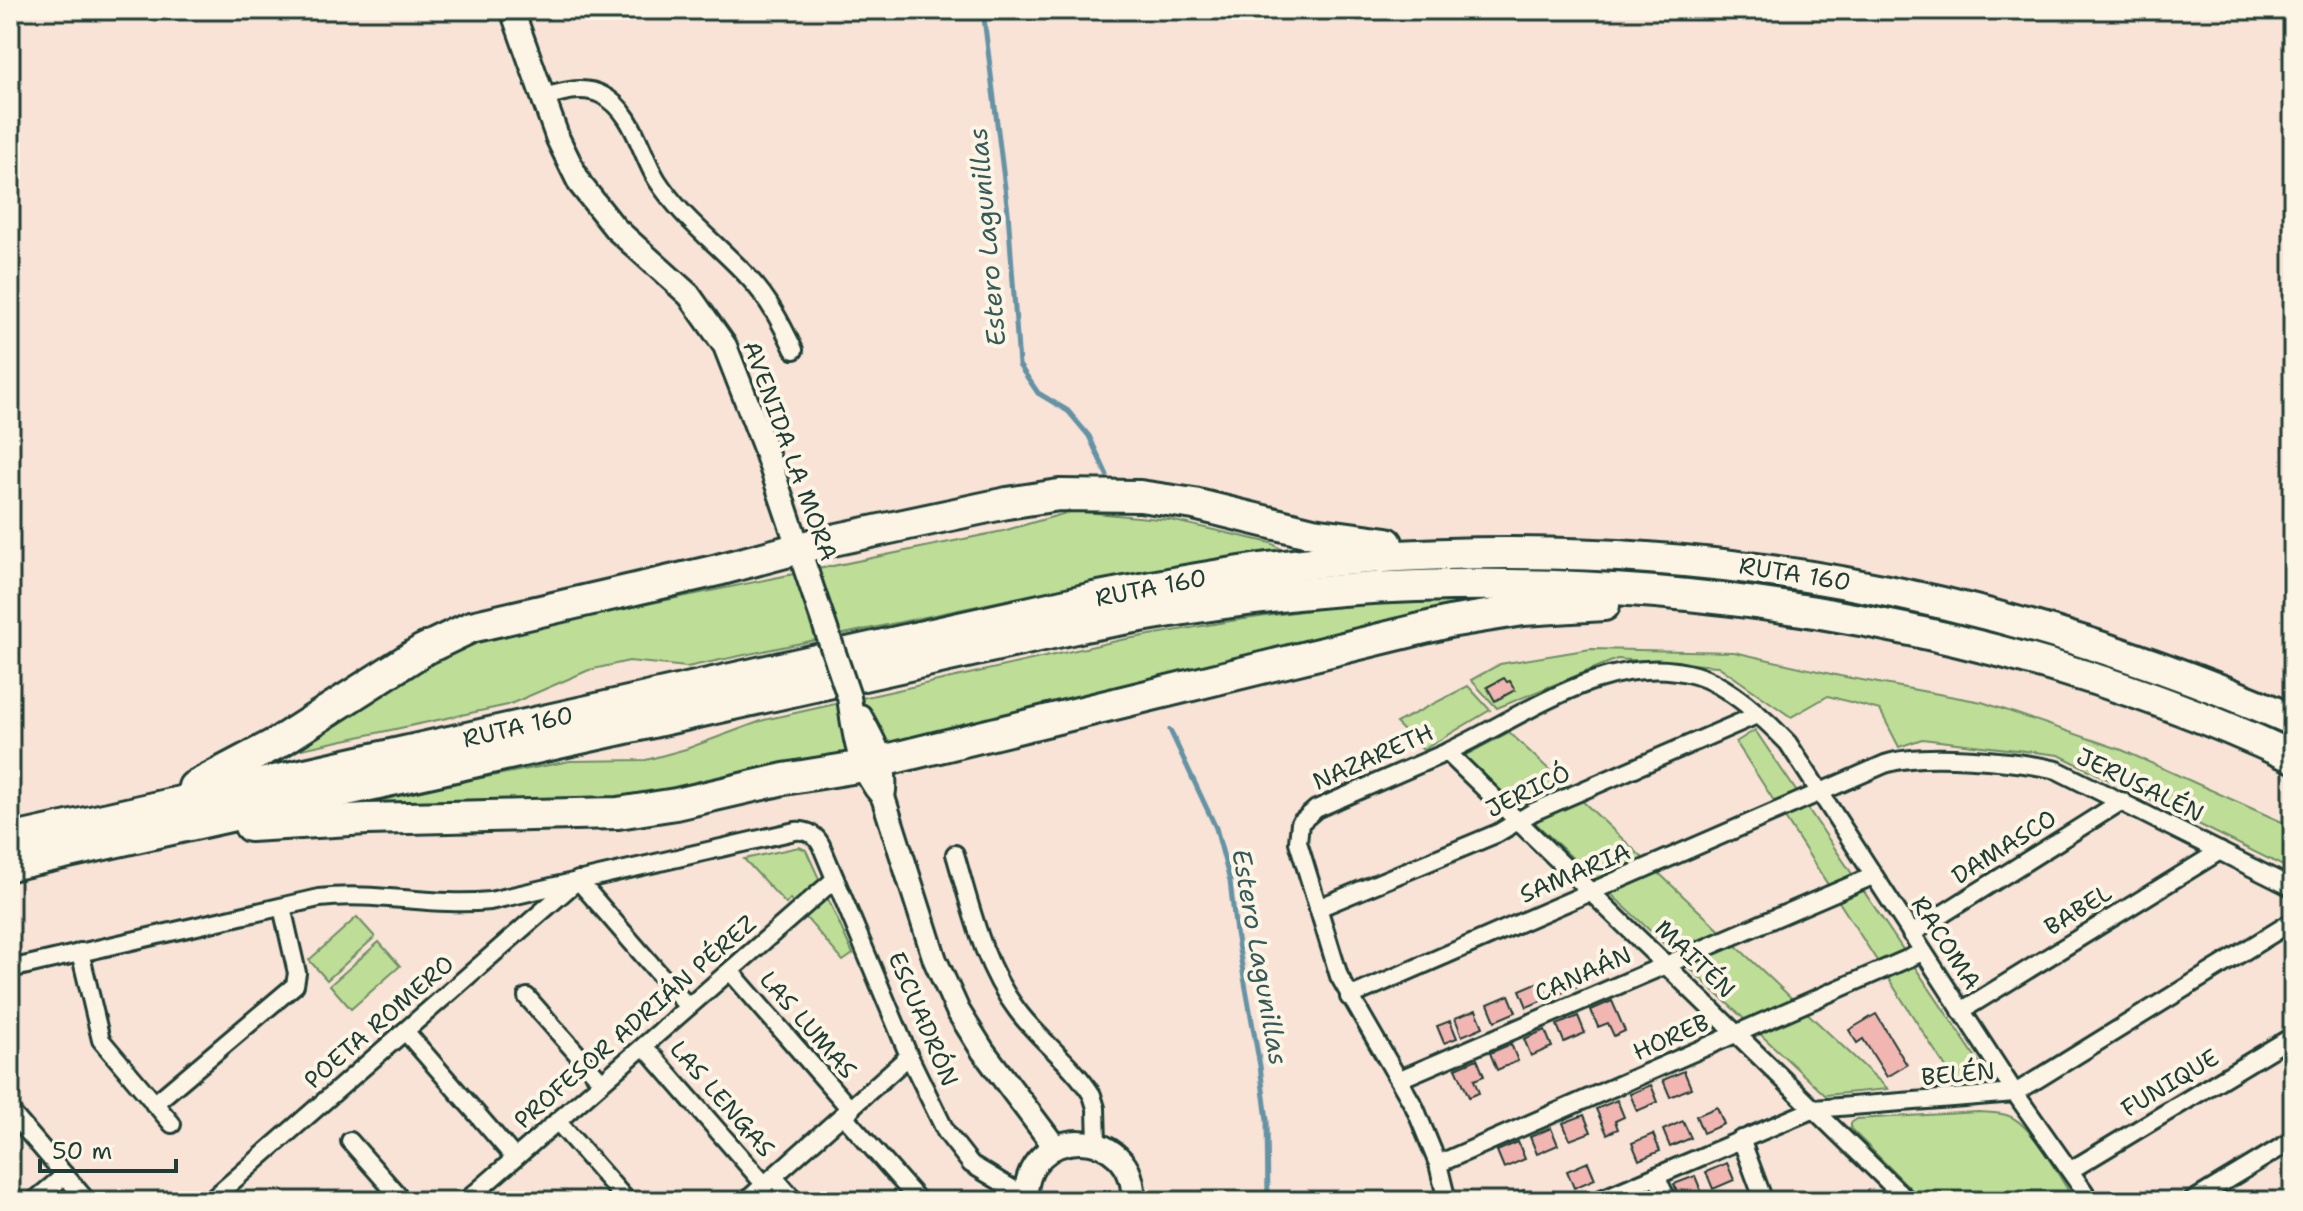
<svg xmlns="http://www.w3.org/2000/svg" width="2303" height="1211" viewBox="0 0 2303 1211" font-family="'Shantell Sans',sans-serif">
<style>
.green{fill:#bede97;stroke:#6e8e66;stroke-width:2}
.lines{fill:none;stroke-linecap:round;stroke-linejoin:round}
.stream{stroke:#6393a5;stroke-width:5}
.building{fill:#f2b6b2;stroke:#1f3d34;stroke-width:2}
.street-casing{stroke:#1f3d34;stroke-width:22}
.secondary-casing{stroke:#1f3d34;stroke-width:28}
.highway-casing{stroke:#1f3d34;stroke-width:36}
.street{stroke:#fcf5e5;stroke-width:16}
.secondary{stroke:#fcf5e5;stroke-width:22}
.highway{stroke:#fcf5e5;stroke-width:30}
.secondary-bridge-casing{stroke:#1f3d34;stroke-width:28;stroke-linecap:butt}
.secondary-bridge{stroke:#fcf5e5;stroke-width:22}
.labels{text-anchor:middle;stroke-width:8;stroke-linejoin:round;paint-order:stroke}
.street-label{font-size:24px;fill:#1f3d34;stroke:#fcf5e5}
.water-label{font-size:26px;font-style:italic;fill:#365a5a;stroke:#fcf5e5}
</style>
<rect width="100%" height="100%" fill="#f9e2d6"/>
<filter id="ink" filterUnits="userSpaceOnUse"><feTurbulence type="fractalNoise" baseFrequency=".0125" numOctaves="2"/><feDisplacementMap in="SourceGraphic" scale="16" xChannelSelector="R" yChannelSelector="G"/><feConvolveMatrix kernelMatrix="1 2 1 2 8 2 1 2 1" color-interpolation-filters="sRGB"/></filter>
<g filter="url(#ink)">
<g class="green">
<polygon points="1073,511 1170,520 1271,543 1284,551 1274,557 1096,581 687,667 629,661 589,670 508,705 264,757 440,653 492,636 1003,531"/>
<polygon points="1501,599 938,739 582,805 325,808 570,761 646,760 686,749 764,720 1121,640 1231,621 1338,606"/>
<polygon points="1591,649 1734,652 1840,676 1982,702 2122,750 2293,827 2293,871 2059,755 1922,739 1899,747 1880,710 1828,696 1791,717 1718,666 1617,659 1497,708 1471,680 1500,664"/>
<polygon points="1468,686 1490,710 1423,750 1396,723"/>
<polygon points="1755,730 1993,1083 1959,1088 1736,742"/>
<polygon points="1509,732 1888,1089 1825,1095 1464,756"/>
<polygon points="799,847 806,850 853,954 843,961 790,899 786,904 744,859"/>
<polygon points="357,917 375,937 327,980 309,960"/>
<polygon points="379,942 400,966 351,1009 330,985"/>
<path d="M1978,1112C1988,1113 2000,1112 2009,1116C2033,1125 2060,1179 2075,1201H1923L1851,1129V1123L1857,1119Z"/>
</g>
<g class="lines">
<g class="stream">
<polyline points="983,10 1008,212 1019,365 1038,393 1068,411 1089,436 1107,475"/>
<polyline points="1170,730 1216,828 1230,881 1236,933 1260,1066 1267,1120 1268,1201"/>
</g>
</g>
<g class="building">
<polygon points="1504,678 1507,682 1510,681 1515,690 1495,701 1487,687"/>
<polygon points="1573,968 1580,985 1559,994 1552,977"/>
<polygon points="1541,981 1548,998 1527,1007 1520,990"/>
<polygon points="1509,995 1516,1012 1495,1021 1488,1004"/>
<polygon points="1612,1001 1625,1031 1614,1036 1608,1023 1598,1027 1591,1010"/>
<polygon points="1476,1010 1483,1027 1462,1036 1455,1018"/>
<polygon points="1876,1014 1907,1065 1887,1077 1863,1039 1857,1043 1849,1030"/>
<polygon points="1578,1016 1585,1033 1564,1042 1557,1025"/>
<polygon points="1450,1021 1457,1038 1444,1043 1437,1026"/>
<polygon points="1545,1030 1552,1047 1531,1056 1524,1039"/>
<polygon points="1511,1044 1518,1061 1497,1070 1490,1053"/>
<polygon points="1477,1059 1484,1076 1474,1080 1479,1093 1469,1097 1456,1068"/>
<polygon points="1684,1071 1691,1088 1670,1097 1663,1080"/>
<polygon points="1651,1085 1658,1102 1637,1111 1630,1094"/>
<polygon points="1617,1100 1624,1117 1615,1121 1618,1129 1607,1134 1596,1109"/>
<polygon points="1717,1107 1724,1124 1703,1133 1696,1116"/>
<polygon points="1584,1115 1591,1132 1570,1140 1563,1123"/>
<polygon points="1683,1121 1691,1138 1670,1147 1663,1130"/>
<polygon points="1551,1128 1558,1145 1537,1154 1530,1137"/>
<polygon points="1653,1134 1660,1151 1639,1160 1632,1143"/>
<polygon points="1518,1142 1525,1159 1504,1168 1497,1151"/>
<polygon points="1588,1162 1595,1179 1574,1188 1567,1171"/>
<polygon points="1727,1163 1734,1180 1713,1189 1706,1172"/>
<polygon points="1695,1176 1702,1193 1681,1201 1674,1184"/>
<polygon points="1524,1190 1529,1201 1504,1201 1503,1198"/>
</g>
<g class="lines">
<g class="street-casing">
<g id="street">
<path d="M543,97C562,92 584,85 602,95C634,111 640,153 657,180C682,219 719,245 749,278C769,299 782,325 794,350"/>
<polyline points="1447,752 1908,1201"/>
<path d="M955,854C971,908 983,965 1017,1010C1039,1040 1072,1063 1092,1095L1096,1108L1097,1144"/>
<polyline points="1318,908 1498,833 1533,812 1757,715"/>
<polyline points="1911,934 2122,801"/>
<polyline points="80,952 101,1040 172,1124"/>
<path d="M10,969L319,898C376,891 433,907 490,901L795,831C807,830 815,834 821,845L909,1056L946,1132L971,1164L1026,1197"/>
<polyline points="730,971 851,1110"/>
<polyline points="527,997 602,1082"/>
<path d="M1349,997L1885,764C1923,751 2017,761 2057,770L2293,888"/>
<polyline points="1961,1011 2220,851"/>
<polyline points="405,1031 515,1158"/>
<polyline points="644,1046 765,1185"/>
<polyline points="1400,1079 1873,876"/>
<polyline points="154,1104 295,985 297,973 282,907"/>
<polyline points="10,1111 87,1201"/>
<polyline points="844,1116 919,1201"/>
<polyline points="557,1121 627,1201"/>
<polyline points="1741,1139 1764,1201"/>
<polyline points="350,1141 403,1201"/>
<polyline points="1438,1164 1923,952"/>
<polyline points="2071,1170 2293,1036"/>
<polyline points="1656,1176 1668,1201"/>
<polyline points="774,1177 795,1201"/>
<polyline points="34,1201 65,1175"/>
<polyline points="210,1201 578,880 688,1007"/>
<polyline points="466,1201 835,879"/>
<polyline points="746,1201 909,1056"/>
<path d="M1447,1201L1438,1164L1415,1108L1339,976L1298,842L1300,823L1316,809C1359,790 1402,772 1445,753C1520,719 1608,649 1695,675C1727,684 1765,719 1788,743L2015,1093L2091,1201"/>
<polyline points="1597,1201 1814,1109 2015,1093 2293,921"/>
<polyline points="2192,1201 2293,1140"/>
</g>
</g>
<g class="secondary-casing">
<g id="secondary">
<polyline points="512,10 558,139 580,184 615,228 689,295 725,346 764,446 814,594"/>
<path d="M849,697C854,732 858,770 883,797L935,960L958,1011L983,1051L1055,1147"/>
<path d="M860,716C875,743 889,767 883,797"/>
<path d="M1026,1201C1022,1122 1138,1123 1133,1201"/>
</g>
</g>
<g class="highway-casing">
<g id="highway">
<polyline points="882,761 1449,622 1523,610 1604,605"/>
<polyline points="194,787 279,742 423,650 471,627 718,570 819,543 1007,503 1059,495 1140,496 1194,504 1313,533 1387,543"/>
<polyline points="250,826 367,819 618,813 676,804 784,779 864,766"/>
<path d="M10,840L1094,598C1185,580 1276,564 1368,558C1693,535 1995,591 2293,720"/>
<path d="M10,865L1084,626C1194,606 1304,589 1417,586C1709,576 2027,632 2293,757"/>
</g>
</g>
<use href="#street" class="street"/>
<use href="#secondary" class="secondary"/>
<use href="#highway" class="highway"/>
<g class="secondary-bridge-casing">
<polyline id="secondary-bridge" points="814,594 849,697"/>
</g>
<use href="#secondary-bridge" class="secondary-bridge"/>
</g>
</g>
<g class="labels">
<g class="street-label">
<text transform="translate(790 451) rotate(70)" y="8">AVENIDA LA MORA</text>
<text transform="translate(1795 574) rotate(9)" y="8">RUTA 160</text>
<text transform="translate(1151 588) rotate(-11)" y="8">RUTA 160</text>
<text transform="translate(518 727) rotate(-13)" y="8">RUTA 160</text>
<text transform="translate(1373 757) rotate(-24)" y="8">NAZARETH</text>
<text transform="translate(2140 785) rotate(26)" y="8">JERUSALÉN</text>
<text transform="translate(1528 791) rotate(-26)" y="8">JERICÓ</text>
<text transform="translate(2004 847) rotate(-32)" y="8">DAMASCO</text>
<text transform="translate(1575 873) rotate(-23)" y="8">SAMARIA</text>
<text transform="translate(2078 910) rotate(-32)" y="8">BABEL</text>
<text transform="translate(1946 943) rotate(57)" y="8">RACOMA</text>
<text transform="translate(1695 959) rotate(44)" y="8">MAITÉN</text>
<text transform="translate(1583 974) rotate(-24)" y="8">CANAÁN</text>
<text transform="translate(923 1019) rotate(67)" y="8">ESCUADRÓN</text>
<text transform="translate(379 1022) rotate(-41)" y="8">POETA ROMERO</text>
<text transform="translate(635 1022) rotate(-41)" y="8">PROFESOR ADRIÁN PÉREZ</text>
<text transform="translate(808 1025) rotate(49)" y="8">LAS LUMAS</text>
<text transform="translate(1671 1037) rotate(-24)" y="8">HOREB</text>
<text transform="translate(1958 1074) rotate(-5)" y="8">BELÉN</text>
<text transform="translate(2170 1083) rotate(-31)" y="8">FUNIQUE</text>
<text transform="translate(722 1099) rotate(49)" y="8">LAS LENGAS</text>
</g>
<g class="water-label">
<text transform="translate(987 237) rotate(-95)" y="9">Estero Lagunillas</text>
<text transform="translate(1260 957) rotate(80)" y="9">Estero Lagunillas</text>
</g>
</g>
<rect width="2303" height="1211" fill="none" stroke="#fcf5e5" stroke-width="40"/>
<rect x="20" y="20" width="2263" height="1171" fill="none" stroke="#1f3d34" stroke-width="3" filter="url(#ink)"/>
<path d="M40 1159v12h136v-12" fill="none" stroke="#1f3d34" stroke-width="4"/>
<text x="52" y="1159" font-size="24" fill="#1f3d34" stroke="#fcf5e5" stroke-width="6" paint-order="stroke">50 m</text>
</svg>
